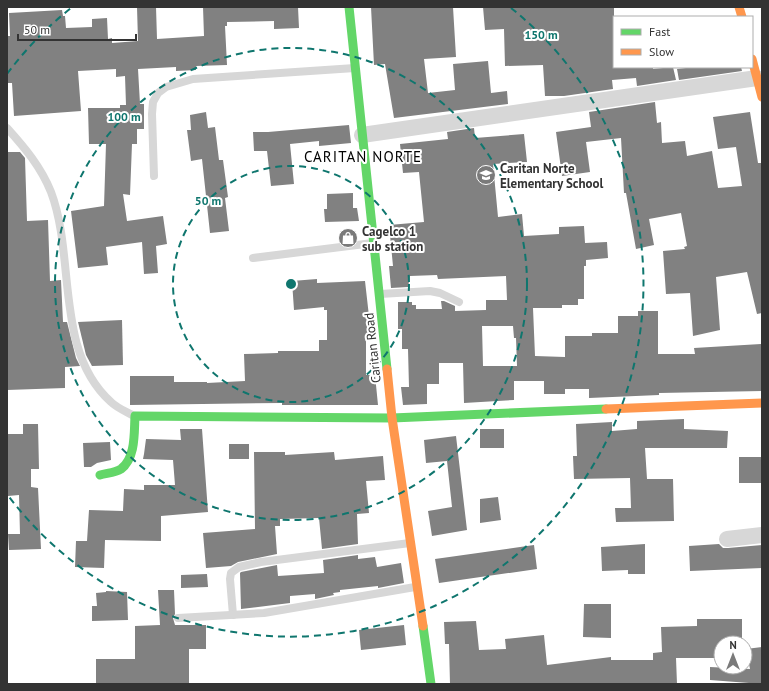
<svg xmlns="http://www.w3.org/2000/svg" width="769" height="691" viewBox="0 0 769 691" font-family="'PT Sans',sans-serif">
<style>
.building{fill:#818181;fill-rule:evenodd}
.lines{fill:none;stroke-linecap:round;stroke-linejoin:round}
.lane{stroke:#d7d7d7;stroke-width:8}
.street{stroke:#d7d7d7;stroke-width:16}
.fast{stroke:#63d668;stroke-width:9}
.slow{stroke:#ff974d;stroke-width:9}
.ring{fill:none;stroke:#0f766e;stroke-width:2;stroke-dasharray:7 5}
.labels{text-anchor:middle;stroke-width:4;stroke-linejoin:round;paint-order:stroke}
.poi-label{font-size:13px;font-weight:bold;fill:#333;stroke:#fff;text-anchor:start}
.street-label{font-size:13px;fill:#333;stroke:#fff}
.quarter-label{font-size:15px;letter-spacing:1px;fill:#000;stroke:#fff}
.centre{fill:#0f766e;stroke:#fff;stroke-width:2}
.ring-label{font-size:12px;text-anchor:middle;font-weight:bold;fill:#0f766e;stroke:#fff;stroke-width:4;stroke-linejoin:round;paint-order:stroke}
</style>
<rect width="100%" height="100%" fill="#fff"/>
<g class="building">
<polygon points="137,7 156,7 157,39 204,36 203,7 298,7 299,28 274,29 274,21 227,22 227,26 225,26 227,65 196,66 196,70 176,71 176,67 138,69 140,104 144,104 144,129 137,129 137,144 132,144 130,195 123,194 127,221 163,216 167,244 156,246 158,273 144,274 142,242 106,247 108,265 78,268 71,211 104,206 106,144 89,144 88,108 120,108 120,105 126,105 125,76 116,77 116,69 78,71 81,111 14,116 12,83 7,83 7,36 10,36 9,13 62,10 63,16 65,16 66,28 92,27 92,19 107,18 108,39 112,38 112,43 138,41"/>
<polygon points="371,7 453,7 456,57 424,59 428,93 455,90 453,64 488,61 491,93 507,91 508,104 394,118 385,64 374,65"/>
<polygon points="483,7 614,7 614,67 653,67 653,69 673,67 676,80 637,86 636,78 612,80 613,89 564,96 545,96 543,65 505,66 504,29 485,30"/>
<polygon points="695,67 741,67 742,71 679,80 677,69"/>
<polygon points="655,102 657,123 661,122 662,143 685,141 687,156 712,151 718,188 742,186 736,147 718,149 713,117 750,112 758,163 761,163 762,313 757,314 747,272 716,277 720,330 693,336 690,293 666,294 663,251 685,249 684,247 687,246 681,213 649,219 654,245 636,249 626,193 624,193 621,138 586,142 590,172 562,176 556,132 591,127 589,112"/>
<polygon points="206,112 208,128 215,127 219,160 223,160 228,197 225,198 229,231 210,233 202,159 191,161 187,130 191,130 190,115"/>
<polygon points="349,125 351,143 319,146 319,141 290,144 294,184 271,186 267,151 254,151 253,132 268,132"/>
<path d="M474,128L475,138L524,134L527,162L493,164L498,217L522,214L524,236L559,234V227L584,226L585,243L607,242L608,258L586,260V266H584V299H578V305H562V308H533L535,356L565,357V336H592V333H618V316H638V311H658V354H695L694,348L761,344L762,391L659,393V395L589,398V389H565V394H544V381H514V400L464,403L463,363H439V384H427V404L403,405L401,387H409L408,349H402V329H398V302H412V305H416V309H442L441,301H444L455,306V311L486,310V300H507L506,276L438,279L437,275L410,276L408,287L391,288L389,266H393L389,225L424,222L419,172L403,173L400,144L448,139L447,132ZM482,326H513L514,338H516L517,366H483Z"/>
<polygon points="7,152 20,152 25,158 27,221 48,220 50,281 61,280 63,322 67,322 76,358 80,366 65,367 65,388 7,390"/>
<polygon points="353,193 353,208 357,208 359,221 325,222 324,209 327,209 327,194"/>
<polygon points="317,279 317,283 365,281 371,334 366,334 366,375 375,375 378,405 282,405 282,403 130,405 130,376 174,376 174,382 207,382 207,383 245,381 244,354 278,353 278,351 319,351 319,340 327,340 327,310 324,310 324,307 294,310 292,281"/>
<polygon points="122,320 123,365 92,366 86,355 78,322"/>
<polygon points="684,419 684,429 728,431 727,448 645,448 647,479 673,479 674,521 616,522 615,508 631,508 630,478 574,479 573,456 577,456 576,424 612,422 612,431 637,429 637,421"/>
<polygon points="23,424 38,424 39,469 31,469 31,487 38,488 41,549 9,550 8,534 20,534 19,495 8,496 7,434 23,434"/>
<polygon points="180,429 202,429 208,512 161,516 161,541 105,540 104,568 75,567 76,541 87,541 89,510 123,511 124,489 144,490 144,485 175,485 173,460 143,459 144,454 146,439 181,440"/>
<rect x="480" y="429" width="24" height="19"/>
<polygon points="456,436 467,530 432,536 428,511 452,507 447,461 426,463 424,440"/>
<polygon points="110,442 111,460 97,463 91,467 84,467 83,443"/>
<rect x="229" y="444" width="20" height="15"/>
<polygon points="254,452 285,452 285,455 334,452 335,460 383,456 385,480 366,481 369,513 357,514 358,544 322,549 319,518 280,519 280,526 275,526 277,554 238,562 231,566 206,568 203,533 255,529"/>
<rect x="739" y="457" width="23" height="26"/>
<polygon points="498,497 501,520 480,523 480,499"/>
<polygon points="645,544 645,574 628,574 628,570 602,571 601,547"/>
<polygon points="719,544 723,548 728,548 762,545 762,568 690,571 689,546"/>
<polygon points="534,545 537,569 439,583 435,559"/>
<polygon points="358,555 358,559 375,557 377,567 401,563 404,583 378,588 378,586 340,590 340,592 333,593 334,595 315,599 315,594 290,596 290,603 241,609 240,573 241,572 277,565 278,576 324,573 323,560"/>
<polygon points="207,574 208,587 181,588 181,575"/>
<polygon points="158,590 174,590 175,614 173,618 175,625 206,625 206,649 189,649 189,684 96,684 96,659 135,659 135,626 160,625"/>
<polygon points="106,591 127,592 128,620 92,621 92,606 97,606 96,593 106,592"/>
<polygon points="584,604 611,604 611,638 583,637"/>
<polygon points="697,619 742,619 742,643 721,643 721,658 676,658 677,684 450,684 449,644 445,644 444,622 476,621 479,650 506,649 505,639 544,635 547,665 611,657 611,660 653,660 653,653 662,652 661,627 697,626"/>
<polygon points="404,625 406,645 361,650 359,630"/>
<polygon points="762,647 762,684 710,680 710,667 750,669 746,649"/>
</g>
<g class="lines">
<g class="lane">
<path d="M7,128C25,148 41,167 51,192C76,258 54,351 111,402C117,408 127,412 134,416"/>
<polyline points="154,176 152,114 153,102 158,93 166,87 193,79 355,68"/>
<polyline points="253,258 373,243"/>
<polyline points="380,294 430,291 440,293 459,302"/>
<polyline points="233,615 230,579 231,573 239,567 261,562 410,543"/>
<polyline points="178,618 264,613 415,587"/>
</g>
<g class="street">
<polyline points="362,135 757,78"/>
<polyline points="727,539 762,535"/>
</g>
<g class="fast">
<polyline points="349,7 387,369"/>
<path d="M100,475C107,473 115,473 121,469C136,458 134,432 135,416L392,418L606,409"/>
<polyline points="423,626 431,684"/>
</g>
<g class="slow">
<polyline points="739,7 742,17"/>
<polyline points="752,59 762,97"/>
<polyline points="387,369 392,418 423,626"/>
<polyline points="606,409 762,403"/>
</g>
</g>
<g class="ring">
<circle cx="291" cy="284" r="118"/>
<circle cx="291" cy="284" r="236"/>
<path d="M7 74A353 353 0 0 1 71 8M511 8A353 353 0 1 1 7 494"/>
</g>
<defs>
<g id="school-disc" transform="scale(1)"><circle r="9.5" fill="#7a7a7a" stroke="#fff"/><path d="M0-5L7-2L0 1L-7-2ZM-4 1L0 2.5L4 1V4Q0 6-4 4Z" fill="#fff"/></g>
<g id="shop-disc" transform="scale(1)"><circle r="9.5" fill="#7a7a7a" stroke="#fff"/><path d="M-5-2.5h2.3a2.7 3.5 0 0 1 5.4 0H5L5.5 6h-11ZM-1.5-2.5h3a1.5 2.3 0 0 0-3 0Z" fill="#fff"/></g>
</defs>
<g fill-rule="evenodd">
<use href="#school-disc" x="486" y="175"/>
<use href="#shop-disc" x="348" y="238"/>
</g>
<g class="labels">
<g class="poi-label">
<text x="500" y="173">Caritan Norte<tspan x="500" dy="15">Elementary School</tspan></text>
<text x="362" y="236">Cagelco 1<tspan x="362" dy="15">sub station</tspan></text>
</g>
<g class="street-label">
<text transform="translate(372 348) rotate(-96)" y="5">Caritan Road</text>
</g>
<g class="quarter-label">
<text x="363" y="162">CARITAN NORTE</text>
</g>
</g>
<circle cx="291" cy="284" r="6" class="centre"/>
<g class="ring-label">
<text x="541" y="39">150 m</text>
<text x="124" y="121">100 m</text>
<text x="208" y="205">50 m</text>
</g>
<rect width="769" height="691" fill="none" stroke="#333333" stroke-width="16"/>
<rect x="613" y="16" width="140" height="52" fill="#ffffff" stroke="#adadad"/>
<rect x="621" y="29" width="20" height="6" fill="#63d668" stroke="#adadad"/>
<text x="649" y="36" font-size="12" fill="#333333">Fast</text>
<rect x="621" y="49" width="20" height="6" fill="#ff974d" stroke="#adadad"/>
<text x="649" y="56" font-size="12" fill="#333333">Slow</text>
<g transform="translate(733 655)"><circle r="19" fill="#ffffff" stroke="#adadad"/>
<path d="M0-3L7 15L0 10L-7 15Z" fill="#7a7a7a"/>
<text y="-6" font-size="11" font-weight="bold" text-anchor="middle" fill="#333333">N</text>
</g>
<path d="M18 34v6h118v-6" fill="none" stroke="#333333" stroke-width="2"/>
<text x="24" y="34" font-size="12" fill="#333333" stroke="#ffffff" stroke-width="3" paint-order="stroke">50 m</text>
</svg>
